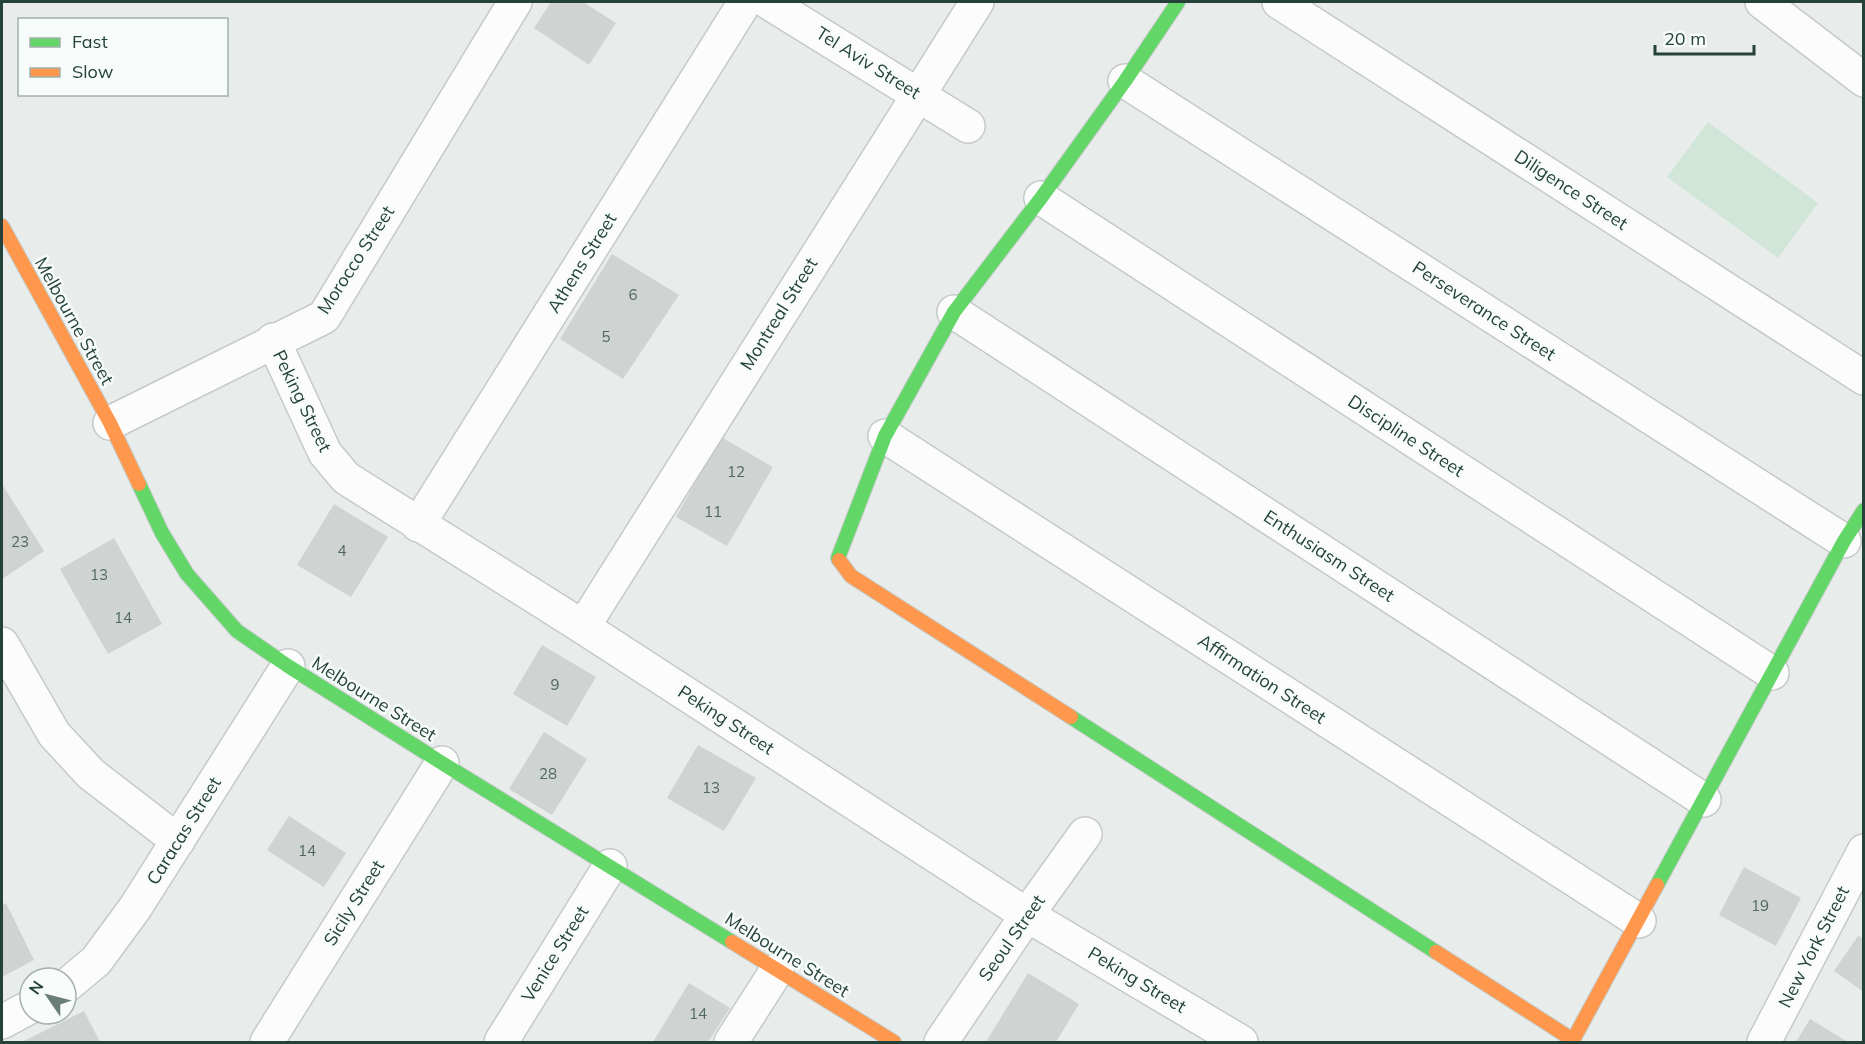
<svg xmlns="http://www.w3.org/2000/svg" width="1865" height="1044" viewBox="0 0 1865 1044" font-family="Mulish,sans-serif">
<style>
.green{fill:#d1e6d8}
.building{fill:#cfd4d2}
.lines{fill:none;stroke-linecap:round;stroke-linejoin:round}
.street-casing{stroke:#c5cac8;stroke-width:36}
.fast-casing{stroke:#c3cbc8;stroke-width:16}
.slow-casing{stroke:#c3cbc8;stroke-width:16}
.street{stroke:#fcfcfc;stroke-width:33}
.fast{stroke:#63d668;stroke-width:14}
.slow{stroke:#ff974d;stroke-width:14}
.labels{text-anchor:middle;stroke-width:5;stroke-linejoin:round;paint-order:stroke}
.number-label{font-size:15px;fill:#506761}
.street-label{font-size:18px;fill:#24423a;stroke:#f7fbf9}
</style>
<rect width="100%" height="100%" fill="#e8edeb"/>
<polygon class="green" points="1708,122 1818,203 1778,258 1667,177"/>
<g class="building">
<polygon points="551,2 583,2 616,23 589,65 534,28"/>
<polygon points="612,254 679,295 623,379 560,339"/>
<polygon points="721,437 773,467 727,546 676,517"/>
<polygon points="2,484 44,551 2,579"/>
<polygon points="334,504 388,537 351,597 297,565"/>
<polygon points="114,538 162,624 108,654 60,569"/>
<polygon points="542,645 596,677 567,726 513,694"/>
<polygon points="544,732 587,759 552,815 509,789"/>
<polygon points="698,745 756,778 724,831 667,798"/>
<polygon points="289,816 346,853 324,887 267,850"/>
<polygon points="1744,867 1801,898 1776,946 1719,915"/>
<polygon points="6,903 34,960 2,977 2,905"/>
<polygon points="1858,936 1864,939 1864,992 1834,971"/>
<polygon points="1028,973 1079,1004 1056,1042 986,1042"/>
<polygon points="689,983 730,1008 708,1042 653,1042"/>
<polygon points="84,1011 100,1042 22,1042"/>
<polygon points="1810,1019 1848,1042 1796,1042"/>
</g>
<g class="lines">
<g class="street-casing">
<g id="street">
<polyline points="768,2 968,126"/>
<polyline points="1279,2 1864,378"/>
<polyline points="1762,2 1864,80"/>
<polyline points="1125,81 1844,541"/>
<polyline points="1041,198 1772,673"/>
<polyline points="954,312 1704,800"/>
<polyline points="273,340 325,453 346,478 583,627 1027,915 1241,1042"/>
<polyline points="110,423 324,317 515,2"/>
<polyline points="885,436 1639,921"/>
<polyline points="418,525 745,2"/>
<polyline points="583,627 977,2"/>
<polyline points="2,644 54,734 91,774 178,841"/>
<polyline points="66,986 96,961 135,908 288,666"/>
<polyline points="2,1022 30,1007"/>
<polyline points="267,1042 442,763"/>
<polyline points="501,1042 610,866"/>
<polyline points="731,1042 777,970"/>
<polyline points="941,1042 1027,915 1085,834"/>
<polyline points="1764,1042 1864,851"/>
</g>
</g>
<g class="fast-casing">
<g id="fast">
<polyline points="139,484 162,533 187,574 237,631 288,666 442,763 732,942"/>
<polyline points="839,560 838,558 885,436 954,312 1041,198 1125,81 1178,2"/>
<polyline points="1071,717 1436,952"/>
<polyline points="1657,885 1844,541 1864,510"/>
</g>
</g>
<g class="slow-casing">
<g id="slow">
<polyline points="2,226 110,423 139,484"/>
<polyline points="839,560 851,576 1071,717"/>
<polyline points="732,942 894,1042"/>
<polyline points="1436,952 1573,1040 1657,885"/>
</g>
</g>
<use href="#street" class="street"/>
<use href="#fast" class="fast"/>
<use href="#slow" class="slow"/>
</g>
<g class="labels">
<g class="number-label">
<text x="633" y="300">6</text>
<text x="606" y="342">5</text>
<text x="736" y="477">12</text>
<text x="713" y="517">11</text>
<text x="20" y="547">23</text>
<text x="342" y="556">4</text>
<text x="99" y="580">13</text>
<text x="123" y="623">14</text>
<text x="555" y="690">9</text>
<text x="548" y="779">28</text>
<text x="711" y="793">13</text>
<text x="307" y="856">14</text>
<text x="1760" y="911">19</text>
<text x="698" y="1019">14</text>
</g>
<g class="street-label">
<text transform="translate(868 63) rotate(32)" y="6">Tel Aviv Street</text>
<text transform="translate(1571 190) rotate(33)" y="6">Diligence Street</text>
<text transform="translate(356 260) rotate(-57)" y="6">Morocco Street</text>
<text transform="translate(582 263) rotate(-58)" y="6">Athens Street</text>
<text transform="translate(1484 311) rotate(33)" y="6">Perseverance Street</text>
<text transform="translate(779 314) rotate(-58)" y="6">Montreal Street</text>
<text transform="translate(74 321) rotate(61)" y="6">Melbourne Street</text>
<text transform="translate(302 401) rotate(64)" y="6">Peking Street</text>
<text transform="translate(1406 436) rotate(33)" y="6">Discipline Street</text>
<text transform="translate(1329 556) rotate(33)" y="6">Enthusiasm Street</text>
<text transform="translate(1262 679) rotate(33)" y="6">Affirmation Street</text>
<text transform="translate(374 699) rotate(32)" y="6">Melbourne Street</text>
<text transform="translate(726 720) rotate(33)" y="6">Peking Street</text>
<text transform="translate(184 831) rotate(-58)" y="6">Caracas Street</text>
<text transform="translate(354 903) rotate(-58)" y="6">Sicily Street</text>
<text transform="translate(1012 938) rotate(-55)" y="6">Seoul Street</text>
<text transform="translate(1814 947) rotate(-63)" y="6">New York Street</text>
<text transform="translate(555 954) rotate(-58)" y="6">Venice Street</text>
<text transform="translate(787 955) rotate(32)" y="6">Melbourne Street</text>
<text transform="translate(1137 980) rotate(31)" y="6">Peking Street</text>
</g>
</g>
<rect width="1865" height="1044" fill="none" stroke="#24423a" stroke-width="6"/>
<rect x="18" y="18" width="210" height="78" fill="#f7fbf9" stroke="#a3b1ad" stroke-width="1.5"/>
<rect x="30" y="38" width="30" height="9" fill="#63d668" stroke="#a3b1ad" stroke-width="1.5"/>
<text x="72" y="48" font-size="18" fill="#24423a">Fast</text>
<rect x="30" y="68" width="30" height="9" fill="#ff974d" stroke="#a3b1ad" stroke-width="1.5"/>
<text x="72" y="78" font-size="18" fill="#24423a">Slow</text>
<g transform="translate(48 996) rotate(305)"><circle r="28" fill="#f7fbf9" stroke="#a3b1ad" stroke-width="1.5"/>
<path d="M0-4.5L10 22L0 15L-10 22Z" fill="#697e78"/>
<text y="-9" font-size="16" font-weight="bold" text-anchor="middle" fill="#24423a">N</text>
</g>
<path d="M1655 45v9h99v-9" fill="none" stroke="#24423a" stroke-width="3"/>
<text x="1664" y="45" font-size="18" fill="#24423a" stroke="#f7fbf9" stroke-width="4.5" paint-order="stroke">20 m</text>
</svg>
